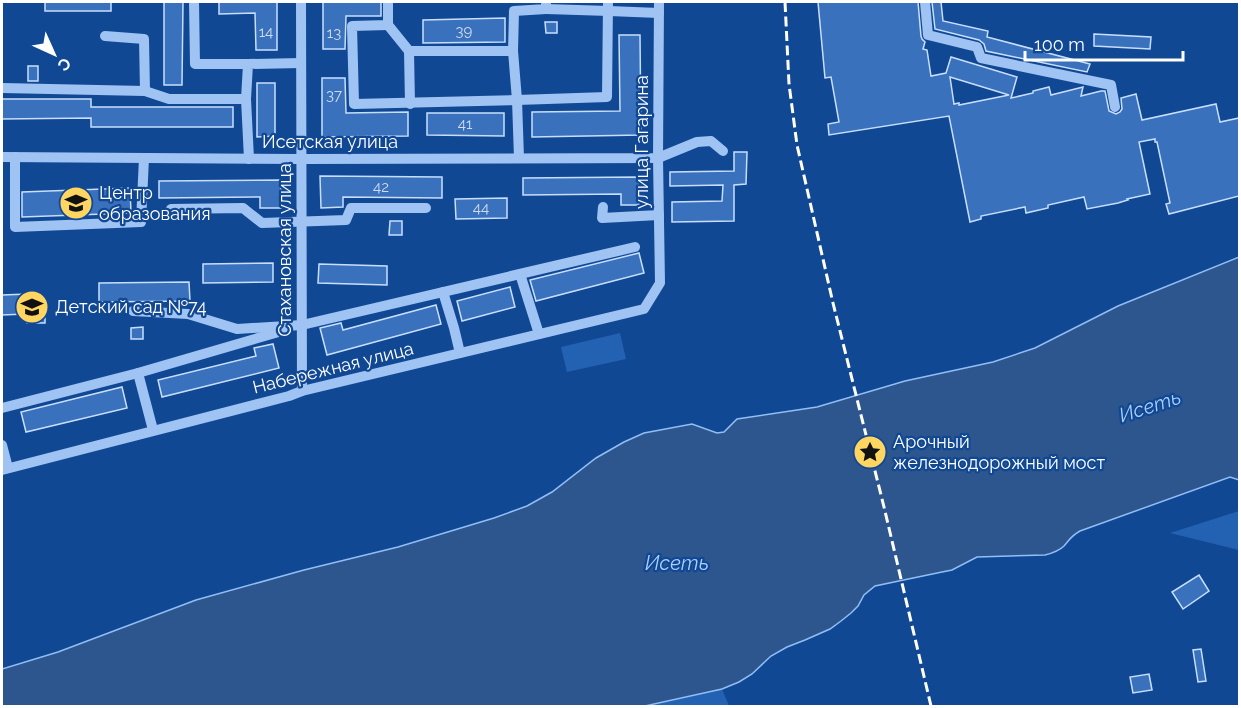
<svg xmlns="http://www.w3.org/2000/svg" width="1241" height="708" viewBox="0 0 1241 708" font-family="Raleway,sans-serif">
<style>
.green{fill:#2361b3}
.water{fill:#2d568e;stroke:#91bef6;stroke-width:1.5}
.building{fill:#3a71bc;stroke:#c7defd;stroke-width:1.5;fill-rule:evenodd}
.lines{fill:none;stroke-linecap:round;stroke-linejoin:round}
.minor{stroke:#9fc3f3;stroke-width:10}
.rail{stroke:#fff;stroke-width:3;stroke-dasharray:10 4.5;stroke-linecap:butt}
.labels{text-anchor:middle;stroke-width:4.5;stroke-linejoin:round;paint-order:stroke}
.number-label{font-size:15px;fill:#cedcee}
.street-label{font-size:18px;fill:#fff;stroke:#114894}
.poi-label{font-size:18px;fill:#fff;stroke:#114894;text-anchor:start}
.water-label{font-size:20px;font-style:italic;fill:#abcefa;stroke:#114894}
</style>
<rect width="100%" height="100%" fill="#114894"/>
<g class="green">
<polygon points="620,333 626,359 567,372 561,347"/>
<polygon points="1239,511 1239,550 1170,533"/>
<polygon points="722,689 729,706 645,706 651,705"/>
</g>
<path class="water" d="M1239,257V480L1230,477L1080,531C1071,536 1070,539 1064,546C1059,551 1053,553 1045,555L977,557L952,570L942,572L875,586L864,595L858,606L851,613L841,621L830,629L805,640L787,647L771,656L752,674L739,682L722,689L645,706H2V669L58,652L196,600L304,570L398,547L494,518L527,506L552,492L596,458L624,442L644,433L692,424L717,433L724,432L737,419L817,407L905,381L993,362L1035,348L1118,306Z"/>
<g class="building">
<rect x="45" y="2" width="66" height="9"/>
<polygon points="164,2 183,2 182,85 164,85"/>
<polygon points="219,2 277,2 277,50 256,50 255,13 219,14"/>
<polygon points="323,2 381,2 381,16 346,16 345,49 323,49"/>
<path d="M818,2H918L921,36L922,39L925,42L923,49L927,50L931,76L946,73L951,57L1017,77L1011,98L1033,93V91L1049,87L1051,95L1083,87L1081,96L1101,91H1105L1109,111L1116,114L1120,112L1122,109L1121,98L1136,94L1142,120L1216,104L1220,122L1239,118V196L1169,214L1166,204L1170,203L1157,142H1155V139L1139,142L1150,194L1127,199L1128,200L1118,203L1087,209L1084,197L1048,205V208L1026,213L1025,207L981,216V219L970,222L949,116L829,135L828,124L839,122L831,77L825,78ZM950,77L1009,95L959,105V103L954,104Z"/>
<polygon points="932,2 941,2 943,21 988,31 987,37 1090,64 1087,72 986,51 984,44 979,40 935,29"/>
<polygon points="505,18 505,42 423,43 423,20"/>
<polygon points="545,22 557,22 557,33 546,33"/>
<polygon points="1094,34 1151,37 1150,49 1094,46"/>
<polygon points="619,35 640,35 641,135 532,137 532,112 620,111"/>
<rect x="28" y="66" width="10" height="15"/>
<polygon points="322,78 345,78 346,113 408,112 408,136 322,137"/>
<polygon points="257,83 275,83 275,136 257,137"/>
<polygon points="2,99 91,99 91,107 233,107 233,127 91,127 91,118 2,119"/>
<polygon points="427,113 504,113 504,136 427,135"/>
<polygon points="734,152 747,152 746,184 734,185 734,221 672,222 672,202 722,201 723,185 670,186 670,172 734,171"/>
<polygon points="320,176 442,177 442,198 343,197 343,207 321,208"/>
<polygon points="639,177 639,205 621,205 621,194 523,195 523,178"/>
<polygon points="281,180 281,208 260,208 260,197 159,198 159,181"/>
<polygon points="130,188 131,213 22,217 22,192"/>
<polygon points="507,198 507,218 456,219 455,199"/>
<polygon points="390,221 402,221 402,235 389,235"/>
<polygon points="639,253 644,273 536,301 530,280"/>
<polygon points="273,263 273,282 203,283 203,264"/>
<polygon points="319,264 387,266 387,285 318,283"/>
<polygon points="189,282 190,301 99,302 99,283"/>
<polygon points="510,287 515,307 462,321 457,301"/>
<polygon points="28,294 28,304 45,304 45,323 27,323 26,314 2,315 2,295"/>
<polygon points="436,305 441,324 327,355 320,328 341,323 343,330"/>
<polygon points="143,327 143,339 131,339 131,328"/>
<polygon points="273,344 279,368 162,397 158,380 256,356 254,348"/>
<polygon points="122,387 127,408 26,432 21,412"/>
<polygon points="1199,575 1209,591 1183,609 1172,592"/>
<polygon points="1201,649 1206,681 1198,682 1193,650"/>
<polygon points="1149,674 1152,690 1133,693 1130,677"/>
</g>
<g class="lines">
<g class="minor">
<polyline points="194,2 195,64 248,64"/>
<polyline points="301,2 302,391"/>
<polyline points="388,2 388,25 352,26 354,104 517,100 519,158"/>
<polyline points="546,2 546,9 514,11 513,51 517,100 607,97 608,2"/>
<polyline points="925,2 928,35 977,47 981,58 1111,85 1115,107"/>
<polyline points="546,9 609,11 659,13"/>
<polyline points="388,25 409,51"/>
<polyline points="105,36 144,39 145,91"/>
<polyline points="2,88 145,91 169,99 246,99 248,64 301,63"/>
<polyline points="246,99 249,159"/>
<polyline points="410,104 409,51 513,51"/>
<polyline points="2,157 301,159 658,158 697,142 711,141 723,151"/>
<polyline points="15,157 15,227 141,222 144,158"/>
<polyline points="603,207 602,218 659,215"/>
<polyline points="171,209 243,208 262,223 346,220 351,208 426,208"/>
<polyline points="520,274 539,334"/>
<polyline points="443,292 454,328 460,353"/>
<polyline points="133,311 188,314 237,329 302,325 635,247"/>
<polyline points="138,373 282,331"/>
<polyline points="2,408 138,373 153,430"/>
<polyline points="2,445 8,468"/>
<polyline points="2,470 289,396 302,391 644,309 660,283 658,158 659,2"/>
</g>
<polyline class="rail" points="785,2 789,84 797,145 833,303 884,507 931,706"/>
</g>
<defs>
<g id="university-disc" transform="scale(1.725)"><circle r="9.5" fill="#ffd561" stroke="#114894"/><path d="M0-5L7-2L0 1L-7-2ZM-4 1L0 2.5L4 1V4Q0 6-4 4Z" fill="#111"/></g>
<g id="school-disc" transform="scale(1.725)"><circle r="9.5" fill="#ffd561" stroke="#114894"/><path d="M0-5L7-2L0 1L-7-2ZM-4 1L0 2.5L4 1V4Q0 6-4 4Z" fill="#111"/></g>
<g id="sight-disc" transform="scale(1.725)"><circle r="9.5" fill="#ffd561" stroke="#114894"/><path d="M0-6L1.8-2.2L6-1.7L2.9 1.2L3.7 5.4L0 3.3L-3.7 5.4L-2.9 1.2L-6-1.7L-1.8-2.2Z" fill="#111"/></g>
</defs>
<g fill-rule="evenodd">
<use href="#university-disc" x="76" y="203"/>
<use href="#school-disc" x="32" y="307"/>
<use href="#sight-disc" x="870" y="452"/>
</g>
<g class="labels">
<g class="number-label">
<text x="464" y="36">39</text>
<text x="266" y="37">14</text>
<text x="334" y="38">13</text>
<text x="334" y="100">37</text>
<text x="465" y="129">41</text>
<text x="381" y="192">42</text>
<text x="481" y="213">44</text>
</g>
<g class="street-label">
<text x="330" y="148">Исетская улица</text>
<text transform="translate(642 142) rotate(-90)" y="6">улица Гагарина</text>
<text transform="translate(285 250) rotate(-90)" y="6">Стахановская улица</text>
<text transform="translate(333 368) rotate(-14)" y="6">Набережная улица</text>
</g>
<g class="poi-label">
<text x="99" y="199">Центр<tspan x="99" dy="21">образования</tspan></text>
<text x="55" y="313">Детский сад №74</text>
<text x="893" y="448">Арочный<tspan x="893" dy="21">железнодорожный мост</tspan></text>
</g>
<g class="water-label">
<text transform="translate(1150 406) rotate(-18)" y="7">Исеть</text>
<text x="677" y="570">Исеть</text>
</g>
</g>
<rect width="1241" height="708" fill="none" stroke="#ffffff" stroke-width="6"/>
<g transform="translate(54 54) rotate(135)" stroke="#114894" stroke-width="4.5" paint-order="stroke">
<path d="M0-4.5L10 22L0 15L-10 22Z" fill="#ffffff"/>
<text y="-9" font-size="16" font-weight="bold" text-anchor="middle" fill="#ffffff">С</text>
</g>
<path d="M1025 51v9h158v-9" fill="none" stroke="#ffffff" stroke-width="3"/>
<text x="1034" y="51" font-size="18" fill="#ffffff" stroke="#114894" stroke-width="4.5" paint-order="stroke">100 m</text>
</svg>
